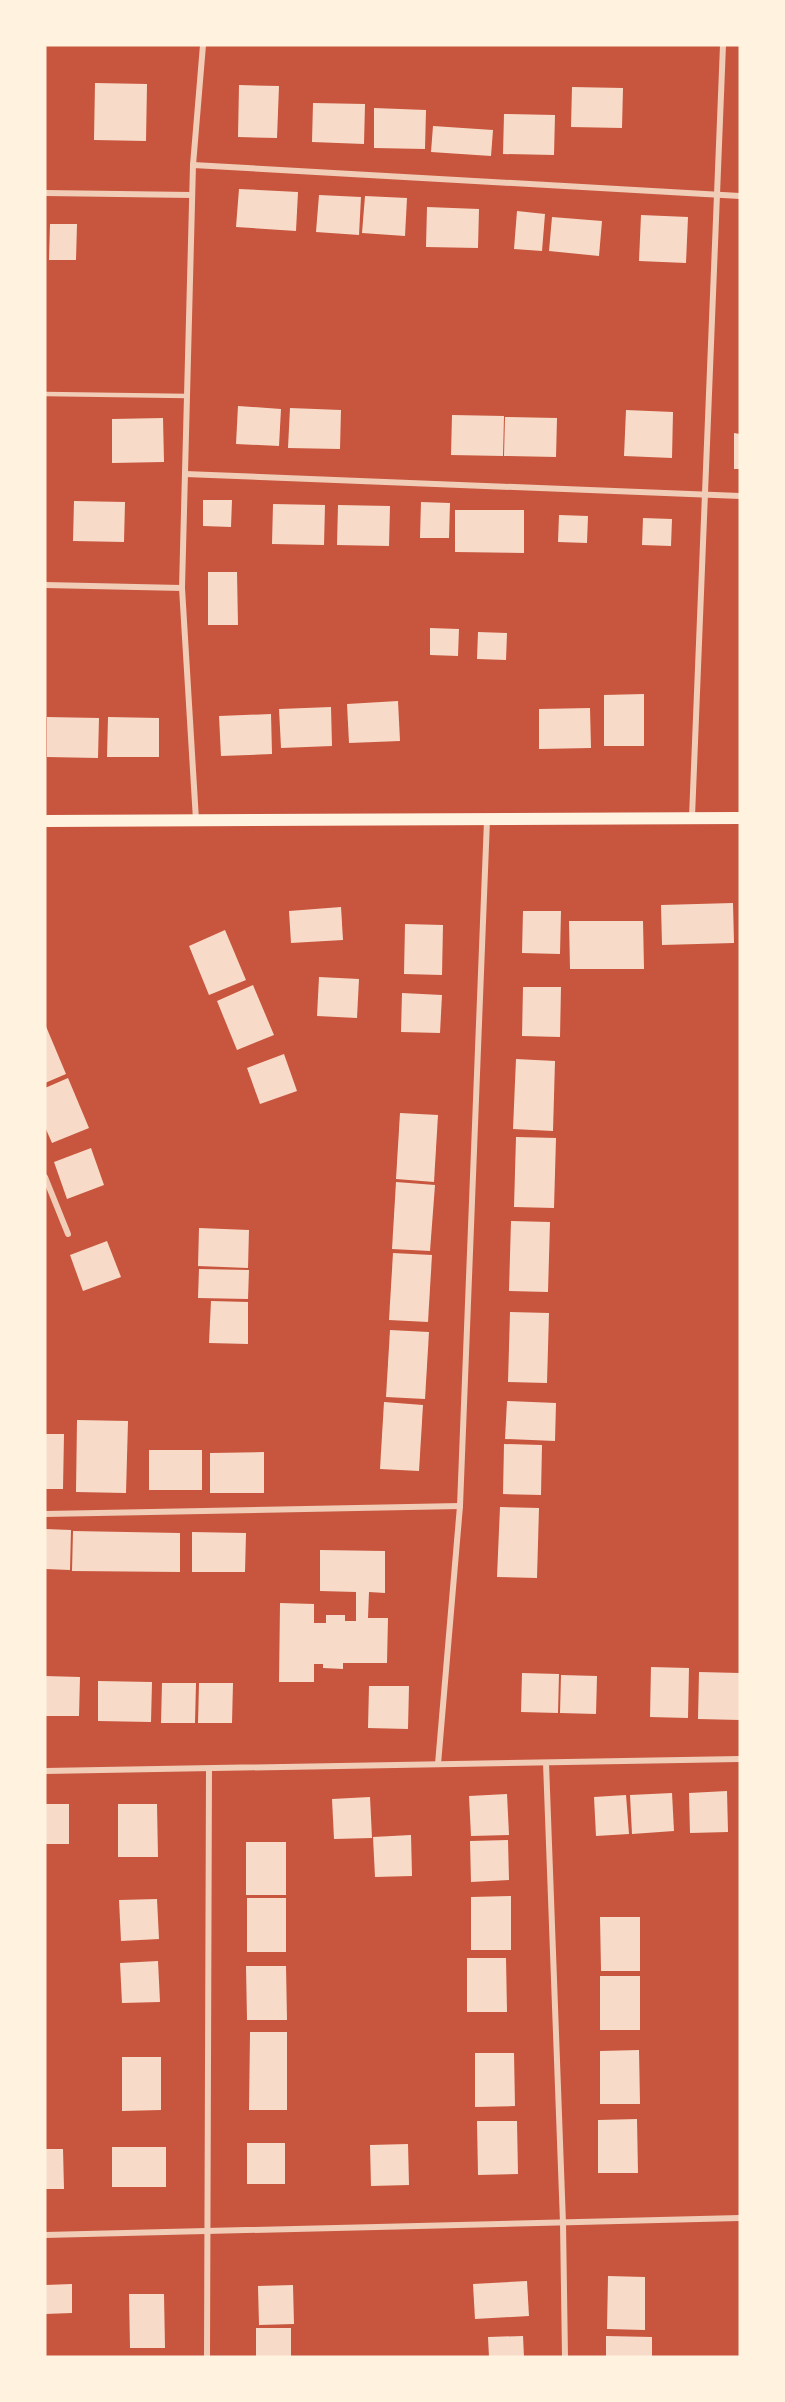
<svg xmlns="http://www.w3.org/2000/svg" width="785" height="2402" viewBox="0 0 785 2402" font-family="'Fira Sans',sans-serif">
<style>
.building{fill:#f7dbc8}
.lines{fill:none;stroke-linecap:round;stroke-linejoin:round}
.service{stroke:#f1ccb7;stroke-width:4.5}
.minor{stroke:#f1ccb7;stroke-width:6}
.secondary{stroke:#fff3e0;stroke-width:12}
</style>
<rect width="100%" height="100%" fill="#c8553d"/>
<g class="building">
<polygon points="95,83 147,84 146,141 94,140"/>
<polygon points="239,85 279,86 277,138 238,137"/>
<polygon points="572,87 623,88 622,128 571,127"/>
<polygon points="313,103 365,104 364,144 312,142"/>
<polygon points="374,108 426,110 425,149 374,148"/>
<polygon points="504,114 555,115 554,155 503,154"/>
<polygon points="433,126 493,130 491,156 431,152"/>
<polygon points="239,189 298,192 296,231 236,227"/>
<polygon points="319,195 361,197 359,235 316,232"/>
<polygon points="365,196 407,198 405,236 362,233"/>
<polygon points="427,207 479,209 478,248 426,247"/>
<polygon points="517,211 545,214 542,251 514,249"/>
<polygon points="641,215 688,217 686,263 639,261"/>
<polygon points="552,217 602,221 599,256 549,251"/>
<polygon points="50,224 77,224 76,260 49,260"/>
<polygon points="238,406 281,409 279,446 236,444"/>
<polygon points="290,408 341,410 340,449 288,448"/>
<polygon points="626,410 673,412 672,458 624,456"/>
<polygon points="452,415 504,416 503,456 451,455"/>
<polygon points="505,417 557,418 556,457 504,456"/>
<polygon points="163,418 164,462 112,463 112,419"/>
<polygon points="734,433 740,434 740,469 734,469"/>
<polygon points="203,500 232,500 231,527 203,526"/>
<polygon points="74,501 125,502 124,542 73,541"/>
<polygon points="421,502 450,503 449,538 420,538"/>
<polygon points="273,504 325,505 324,545 272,544"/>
<polygon points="338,505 390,506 389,546 337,545"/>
<polygon points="455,510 524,510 524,553 455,552"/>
<polygon points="559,515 588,516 587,543 558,542"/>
<polygon points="643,518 672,519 671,546 642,545"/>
<polygon points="208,572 237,572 238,625 208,625"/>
<polygon points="430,628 459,629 458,656 430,655"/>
<polygon points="478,632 507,633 506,660 477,659"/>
<polygon points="644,694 644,746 604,746 604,695"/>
<polygon points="398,701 400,741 349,743 347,704"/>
<polygon points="331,707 332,746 281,748 279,709"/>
<polygon points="590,708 591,748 539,749 539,709"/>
<polygon points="271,714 272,754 221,756 219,716"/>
<polygon points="47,717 99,718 98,758 47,757"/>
<polygon points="108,717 159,718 159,757 107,757"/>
<polygon points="733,903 734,943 662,945 661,905"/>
<polygon points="341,907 343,940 291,943 289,911"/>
<polygon points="523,911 561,911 560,954 522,953"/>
<polygon points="569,921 643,921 644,969 570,969"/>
<polygon points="405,924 443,925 442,975 404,974"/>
<polygon points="225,930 246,980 209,995 189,946"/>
<polygon points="319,977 359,979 357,1018 317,1016"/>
<polygon points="253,985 274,1035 237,1050 217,1001"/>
<polygon points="523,987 561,987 560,1037 522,1036"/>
<polygon points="402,993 442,995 440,1033 401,1032"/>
<polygon points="45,1024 66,1074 45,1083"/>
<polygon points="284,1054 297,1091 260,1104 247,1068"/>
<polygon points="516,1059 555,1061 553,1131 513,1129"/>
<polygon points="68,1078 89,1128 52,1143 45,1127 45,1088"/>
<polygon points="400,1113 438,1115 434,1182 396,1179"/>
<polygon points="516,1137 556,1138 554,1208 514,1207"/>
<polygon points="91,1148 104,1185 67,1199 54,1162"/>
<polygon points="396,1182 435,1185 430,1251 392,1249"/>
<polygon points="511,1221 550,1222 548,1292 509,1291"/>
<polygon points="199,1228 249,1230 248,1268 198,1266"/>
<polygon points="107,1241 121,1277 83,1291 70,1255"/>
<polygon points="393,1253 432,1255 428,1322 389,1320"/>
<polygon points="199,1269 249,1270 248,1299 198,1298"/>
<polygon points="211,1301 248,1302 248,1344 209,1343"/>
<polygon points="510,1312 549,1313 547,1383 508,1382"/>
<polygon points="390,1330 429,1332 425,1399 386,1397"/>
<polygon points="507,1401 556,1403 555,1441 505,1439"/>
<polygon points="384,1402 423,1405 419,1471 380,1469"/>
<polygon points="77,1420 128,1421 126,1493 76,1492"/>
<polygon points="45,1434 64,1434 63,1489 45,1489"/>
<polygon points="504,1444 542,1445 541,1495 503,1494"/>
<rect x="149" y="1450" width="53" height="40"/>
<polygon points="264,1452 264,1493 210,1493 210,1453"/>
<polygon points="500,1507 539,1508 537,1578 497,1577"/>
<polygon points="45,1529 71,1530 70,1570 45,1569"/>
<polygon points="73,1531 180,1533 180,1572 72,1571"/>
<polygon points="192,1532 246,1533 245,1572 192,1572"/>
<polygon points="320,1550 385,1551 385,1593 369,1592 368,1618 388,1618 387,1663 343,1663 343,1669 323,1668 323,1664 314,1664 314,1682 279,1682 280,1603 314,1604 314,1623 326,1623 326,1615 345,1615 345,1621 356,1621 356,1592 320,1591"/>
<polygon points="651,1667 689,1668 688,1718 650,1717"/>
<polygon points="699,1672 740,1673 740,1720 698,1719"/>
<polygon points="522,1673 559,1674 558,1713 521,1712"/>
<polygon points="561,1675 597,1676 596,1714 560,1713"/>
<polygon points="45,1676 80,1677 79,1716 45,1716"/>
<polygon points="98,1681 152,1682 151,1722 98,1721"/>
<polygon points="162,1683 196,1683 195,1723 161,1723"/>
<polygon points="199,1683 233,1683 232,1723 198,1723"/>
<polygon points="369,1686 409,1686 408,1729 368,1728"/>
<polygon points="727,1791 728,1832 690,1833 689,1793"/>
<polygon points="672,1793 674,1831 632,1834 630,1795"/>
<polygon points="507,1794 509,1835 471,1836 469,1796"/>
<polygon points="626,1795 629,1834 596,1836 594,1797"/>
<polygon points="370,1797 372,1838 334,1839 332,1799"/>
<rect x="45" y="1804" width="24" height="40"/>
<polygon points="118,1804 157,1804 158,1857 118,1857"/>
<polygon points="411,1835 412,1876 375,1877 373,1837"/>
<polygon points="508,1840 509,1880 471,1882 470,1841"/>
<rect x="246" y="1842" width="40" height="53"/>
<polygon points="511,1896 511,1950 471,1950 471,1897"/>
<rect x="247" y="1898" width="39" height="54"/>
<polygon points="157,1899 159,1939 121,1941 119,1900"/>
<polygon points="600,1917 640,1917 640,1971 601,1971"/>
<polygon points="467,1958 506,1958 507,2012 467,2012"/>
<polygon points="158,1961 160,2002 122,2003 120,1963"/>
<polygon points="246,1966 286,1966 287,2020 247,2020"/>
<rect x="600" y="1976" width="40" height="54"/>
<polygon points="250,2032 287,2032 287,2110 249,2110"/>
<polygon points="639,2050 640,2104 600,2104 600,2051"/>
<polygon points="475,2053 514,2053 515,2106 475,2107"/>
<polygon points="122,2057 161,2057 161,2110 122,2111"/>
<polygon points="637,2119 638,2173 598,2173 598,2120"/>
<polygon points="477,2121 517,2121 518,2174 478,2175"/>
<rect x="247" y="2143" width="38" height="41"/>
<polygon points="408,2144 409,2185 371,2186 370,2145"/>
<rect x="112" y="2147" width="54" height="40"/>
<polygon points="45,2149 63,2149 64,2189 45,2189"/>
<polygon points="608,2276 645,2277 645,2330 607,2329"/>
<polygon points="527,2281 529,2316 475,2319 473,2284"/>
<polygon points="72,2284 72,2313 45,2314 45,2285"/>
<polygon points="293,2285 294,2324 259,2325 258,2286"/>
<polygon points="129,2294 164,2294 165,2348 130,2348"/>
<rect x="256" y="2328" width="35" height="29"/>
<polygon points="523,2336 524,2357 489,2357 488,2337"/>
<polygon points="606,2336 652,2337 652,2357 606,2357"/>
</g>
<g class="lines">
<polyline class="service" points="45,394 187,396"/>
<g class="minor">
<polyline points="193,165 740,196"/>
<polyline points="45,193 192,195"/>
<polyline points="185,474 740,496"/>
<polyline points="45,585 182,588"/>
<polyline points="692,817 723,45"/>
<polyline points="196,820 182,588 193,165 203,45"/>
<polyline points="45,1177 68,1234"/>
<polyline points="45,1514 460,1506"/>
<polyline points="546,1763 563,2223 565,2357"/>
<polyline points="438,1764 460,1506 487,820"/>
<polyline points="45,1771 740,1759"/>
<polyline points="45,2235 740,2218"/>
<polyline points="207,2357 209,1769"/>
</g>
<polyline class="secondary" points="45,821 740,818"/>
</g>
<rect width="785" height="2402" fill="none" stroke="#fff3e0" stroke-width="93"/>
</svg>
